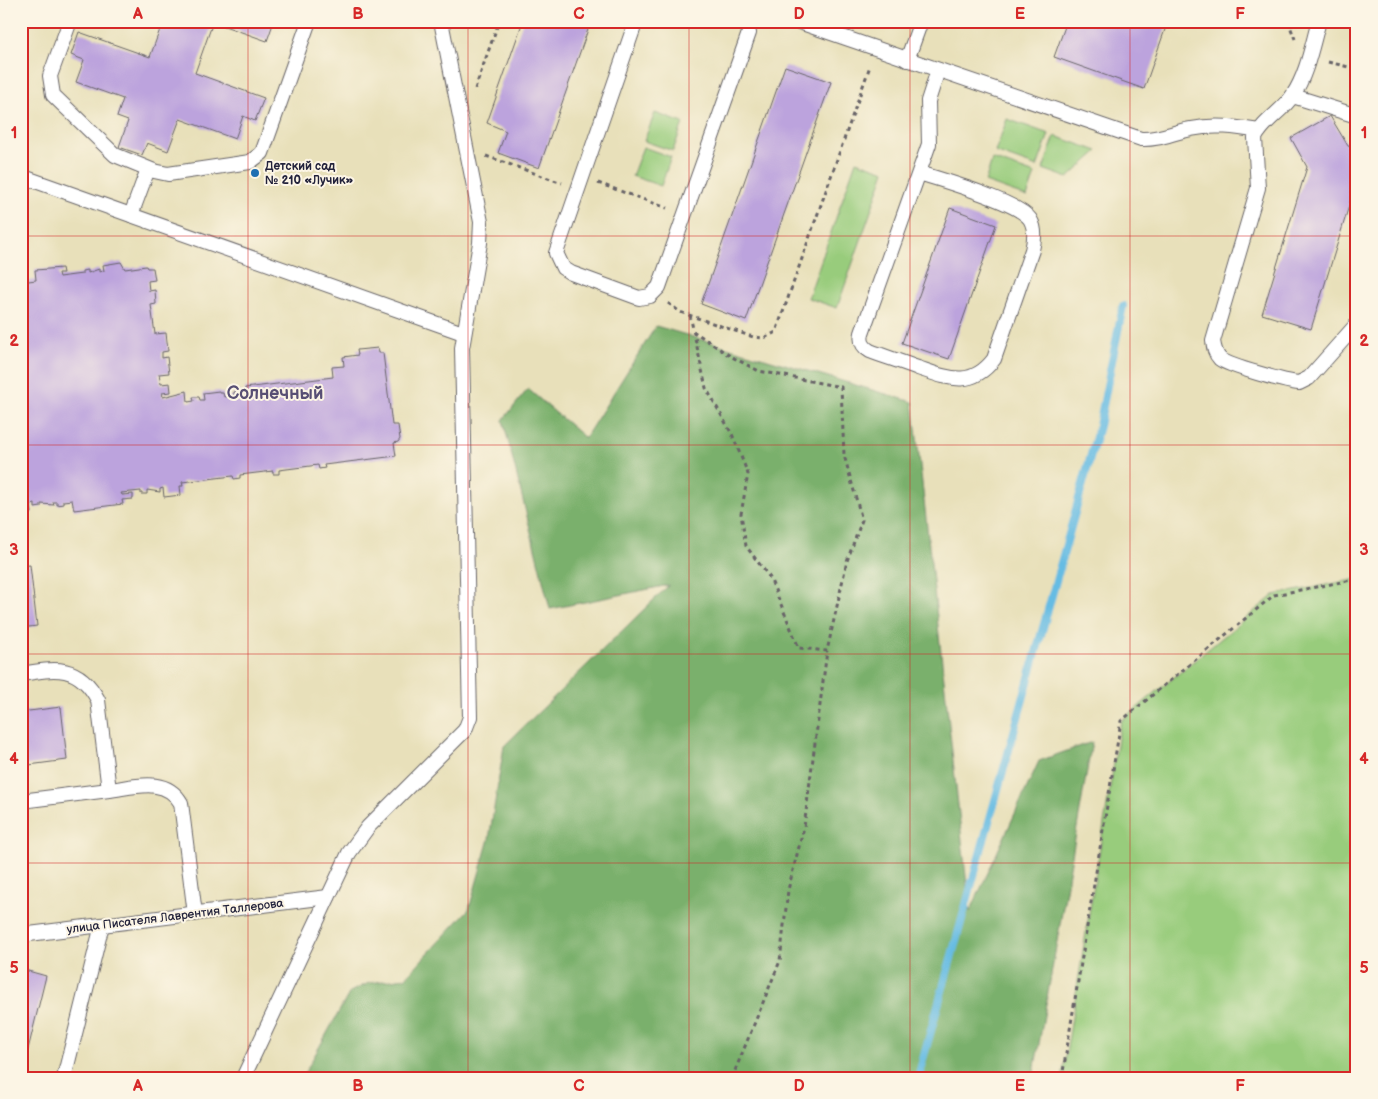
<svg xmlns="http://www.w3.org/2000/svg" width="1378" height="1099" viewBox="0 0 1378 1099" font-family="'Balsamiq Sans',sans-serif">
<style>
.green{fill:#98cc7c;stroke:#5d775c}
.forest{fill:#7ab06c;stroke:#4e6954}
.lines{fill:none;stroke-linecap:round;stroke-linejoin:round}
.stream{stroke:#66bce3;stroke-width:8}
.building{fill:#bca3dd}
.service-casing{stroke:#676467;stroke-width:16}
.path{stroke:#676467;stroke-width:3;stroke-dasharray:4 4;stroke-linecap:butt}
.service{stroke:#fff;stroke-width:14}
.grid{fill:none;stroke:#d62828;stroke-width:1;stroke-opacity:0.55}
.poi-dot{fill:#1f6fb2;stroke:#fcf5e5;stroke-width:2}
.labels{text-anchor:middle;stroke-width:4;stroke-linejoin:round;paint-order:stroke}
.poi-label{font-size:12px;font-weight:bold;fill:#22223b;stroke:#fcf5e5;text-anchor:start}
.street-label{font-size:12px;fill:#22223b;stroke:#fcf5e5}
.district-label{font-size:18px;font-weight:bold;fill:#584f74;stroke:#fcf5e5}
.neatline{fill:none;stroke:#d62828;stroke-width:2}
.grid-label{font-size:16px;text-anchor:middle;font-weight:bold;fill:#d62828}
</style>
<rect width="100%" height="100%" fill="#fcf5e5"/>
<filter id="ink" filterUnits="userSpaceOnUse"><feTurbulence type="fractalNoise" baseFrequency=".02" numOctaves="2"/><feDisplacementMap in="SourceGraphic" scale="10" xChannelSelector="R" yChannelSelector="G"/><feConvolveMatrix kernelMatrix="1 2 1 2 8 2 1 2 1" color-interpolation-filters="sRGB"/></filter>
<filter id="wash" filterUnits="userSpaceOnUse"><feTurbulence type="fractalNoise" baseFrequency=".0096" numOctaves="4" result="noise"/><feDisplacementMap in="SourceGraphic" scale="20" xChannelSelector="R" yChannelSelector="G"/><feGaussianBlur stdDeviation="1.12" result="paint"/><feColorMatrix in="noise" values="0 0 0 0 0 0 0 0 0 0 0 0 0 0 0 0 0 1.4 0 .05"/><feComposite in="paint" operator="in"/></filter>
<g filter="url(#wash)">
<rect width="100%" height="100%" fill="#e8e0ba"/>
<g class="green">
<polygon points="655,113 683,123 673,151 644,141"/>
<polygon points="1007,119 1049,134 1037,167 995,152"/>
<polygon points="1055,136 1098,151 1068,178 1043,169"/>
<polygon points="643,147 671,157 661,186 632,176"/>
<polygon points="992,159 1035,174 1027,197 985,182"/>
<polygon points="856,161 885,171 837,308 808,298"/>
<polygon points="1357,579 1357,1078 1062,1078 1121,721 1274,595"/>
</g>
<polygon class="forest" points="656,326 913,402 970,912 1039,761 1092,742 1033,1078 302,1078 350,992 369,983 405,978 469,909 489,839 504,746 669,585 550,609 503,420 528,389 585,438"/>
<g class="lines">
<polyline class="stream" points="920,1078 920,1070 1099,426 1123,306"/>
</g>
<g id="blocks">
<g class="building">
<polygon points="163,21 274,21 267,41 213,22 195,73 264,98 255,121 243,116 235,139 180,119 168,151 147,143 142,155 119,147 128,121 117,117 123,99 76,82 84,60 71,55 79,32 150,57"/>
<polygon points="523,21 591,21 539,168 498,153 506,131 487,123"/>
<polygon points="1067,21 1168,21 1144,89 1054,57"/>
<polygon points="785,66 831,82 746,321 701,304"/>
<polygon points="1330,116 1348,146 1357,149 1357,198 1352,196 1311,329 1262,314 1307,167 1291,138"/>
<polygon points="950,208 996,225 949,359 902,343"/>
<polygon points="121,262 125,269 146,266 147,268 153,268 155,280 148,281 149,291 155,290 156,304 151,305 155,334 166,333 168,351 162,352 162,358 167,357 169,373 159,374 161,384 170,383 171,392 162,393 163,397 187,391 188,402 194,401 193,397 199,397 200,400 204,400 203,393 219,391 220,393 223,393 224,397 234,396 234,392 240,391 241,395 246,394 245,388 333,377 332,367 344,366 343,357 358,355 357,350 378,348 379,353 383,353 392,425 398,425 400,439 398,442 394,443 396,456 324,465 325,468 319,469 318,465 279,470 279,474 273,474 273,471 240,475 240,478 234,479 233,476 182,482 183,486 180,486 181,495 164,497 163,488 160,489 160,492 147,490 147,494 141,494 141,491 121,493 122,495 133,494 133,499 122,500 123,504 74,510 72,500 63,501 63,504 57,505 57,502 53,502 54,505 41,504 41,507 35,508 35,504 31,505 32,513 21,515 21,282 36,280 35,270 62,268 63,273 58,273 59,277 82,274 82,271 88,270 88,273 99,269 99,272 104,271 103,265"/>
<polygon points="30,565 37,626 21,628 21,566"/>
<polygon points="61,707 67,760 21,766 21,712"/>
<polygon points="21,969 46,976 22,1074 21,1074"/>
</g>
</g>
</g>
<g filter="url(#ink)">
<use href="#blocks" fill-opacity="0" stroke="#676467" stroke-width="1"/>
<g class="lines">
<g class="service-casing">
<g id="service">
<polyline points="70,21 50,76 53,95 115,155 154,171 168,174 250,162 262,153 309,21"/>
<polyline points="636,21 556,253 563,268 571,273 639,298 650,296 659,287 749,33"/>
<path d="M796,21L1141,139C1160,140 1173,132 1191,129C1214,124 1236,127 1259,131"/>
<path d="M1319,21C1312,45 1307,74 1293,95C1283,111 1263,121 1255,138L1258,188L1213,341C1214,348 1215,354 1220,359C1229,366 1286,382 1299,383L1309,378L1357,324"/>
<polyline points="907,60 921,21"/>
<polyline points="1293,96 1357,116"/>
<path d="M919,173C942,180 1018,202 1030,219C1036,229 1035,239 1032,250L994,359C971,389 948,378 918,368C902,362 886,357 870,351C863,347 860,342 862,333L929,144L928,101L938,70"/>
<polyline points="21,176 463,333"/>
<polyline points="131,215 148,169"/>
<path d="M21,674C56,668 79,664 98,700L109,790C134,787 166,776 181,803L195,914"/>
<polyline points="21,801 109,790"/>
<polyline points="21,935 328,897"/>
<polyline points="64,1078 102,925"/>
<polyline points="243,1078 349,853 368,827 465,730 470,717 462,348 480,243 481,222 441,21"/>
</g>
</g>
<g class="path">
<polyline points="1288,21 1295,39"/>
<polyline points="1328,62 1357,69"/>
<polyline points="475,89 499,21"/>
<polyline points="486,156 562,183"/>
<polyline points="598,183 667,208"/>
<polyline points="668,303 680,312 753,337 764,338 776,332 870,66"/>
<polyline points="690,315 706,388 732,434 748,474 741,514 746,546 770,578 799,648 827,651 847,561 862,520 844,455 841,387 759,371 730,356 693,331"/>
<polyline points="732,1078 780,961 788,890 804,827 827,651"/>
<polyline points="1062,1078 1121,721 1274,595 1357,579"/>
</g>
<use href="#service" class="service"/>
</g>
</g>
<path class="grid" d="M248,21V1078M468,21V1078M689,21V1078M910,21V1078M1130,21V1078M21,236H1357M21,445H1357M21,654H1357M21,863H1357"/>
<circle class="poi-dot" cx="255" cy="173" r="5"/>
<g class="labels">
<g class="poi-label">
<text x="265" y="170">Детский сад<tspan x="265" dy="14">№ 210 «Лучик»</tspan></text>
</g>
<g class="street-label">
<text transform="translate(175 916) rotate(-7)" y="4">улица Писателя Лаврентия Таллерова</text>
</g>
<g class="district-label">
<text x="275" y="399">Солнечный</text>
</g>
</g>
<rect width="1378" height="1099" fill="none" stroke="#fcf5e5" stroke-width="55"/>
<rect x="28" y="28" width="1322" height="1044" class="neatline"/>
<g class="grid-label">
<text x="138" y="19">A</text>
<text x="358" y="19">B</text>
<text x="579" y="19">C</text>
<text x="799" y="19">D</text>
<text x="1020" y="19">E</text>
<text x="1240" y="19">F</text>
<text x="14" y="138">1</text>
<text x="1364" y="138">1</text>
<text x="14" y="346">2</text>
<text x="1364" y="346">2</text>
<text x="14" y="555">3</text>
<text x="1364" y="555">3</text>
<text x="14" y="764">4</text>
<text x="1364" y="764">4</text>
<text x="14" y="973">5</text>
<text x="1364" y="973">5</text>
<text x="138" y="1091">A</text>
<text x="358" y="1091">B</text>
<text x="579" y="1091">C</text>
<text x="799" y="1091">D</text>
<text x="1020" y="1091">E</text>
<text x="1240" y="1091">F</text>
</g>
</svg>
